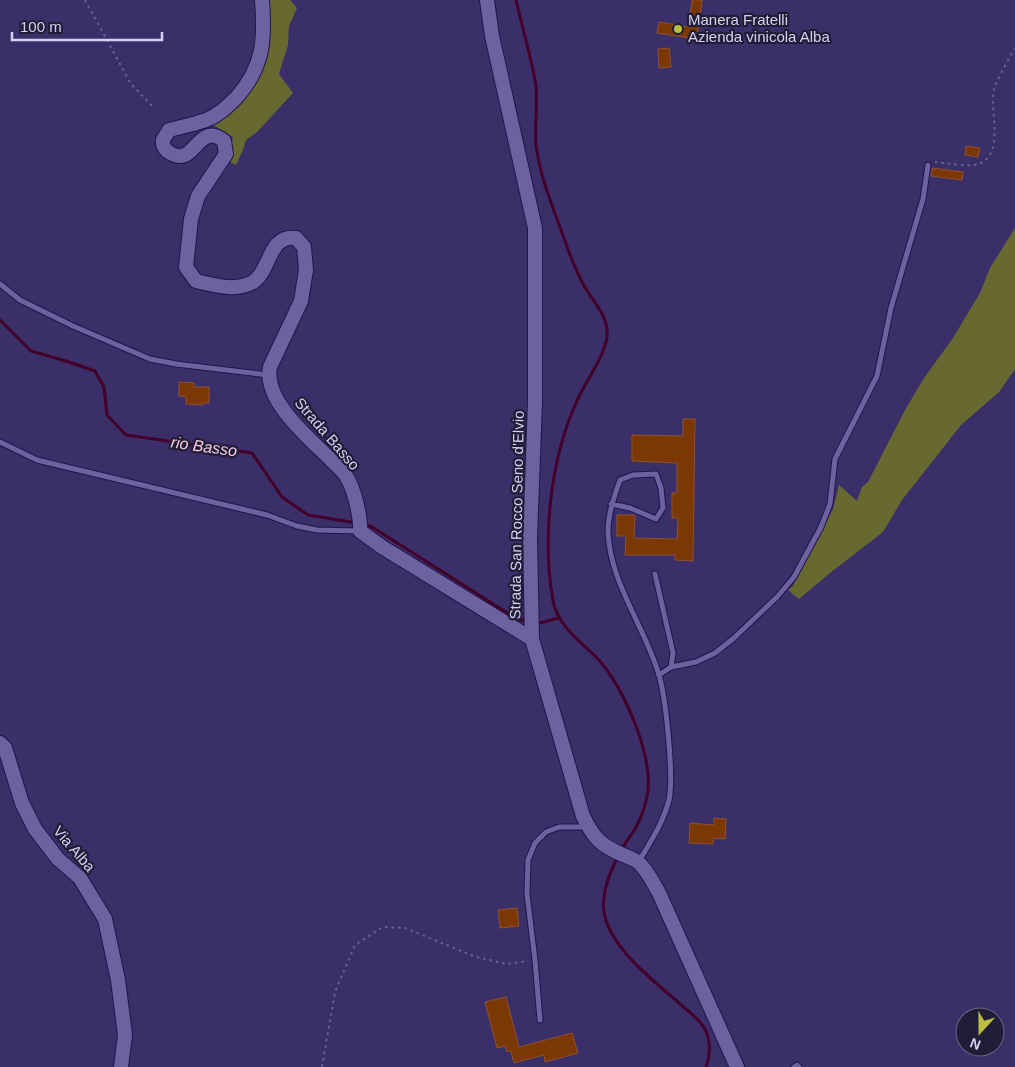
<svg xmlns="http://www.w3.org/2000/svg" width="1015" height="1067" viewBox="0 0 1015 1067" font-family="Arial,sans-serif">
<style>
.green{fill:#686930}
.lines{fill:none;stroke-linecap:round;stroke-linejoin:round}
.stream{stroke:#430029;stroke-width:3}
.building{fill:#7b3805;stroke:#8f522d}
.lane-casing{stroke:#23144c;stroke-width:7}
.secondary-casing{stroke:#23144c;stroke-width:16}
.path{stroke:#6a6093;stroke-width:2;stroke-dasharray:2.5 4;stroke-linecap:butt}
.lane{stroke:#6c62a0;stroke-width:5}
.secondary{stroke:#6c62a0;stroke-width:14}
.poi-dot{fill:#bdbf42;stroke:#221d37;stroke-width:2}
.labels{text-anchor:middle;stroke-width:4.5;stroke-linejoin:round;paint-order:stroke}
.poi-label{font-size:15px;fill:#d4d1f4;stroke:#221d37;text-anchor:start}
.street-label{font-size:15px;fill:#d4d1f4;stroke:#221d37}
.water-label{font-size:16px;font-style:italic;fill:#f8cce0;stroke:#221d37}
</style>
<rect width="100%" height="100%" fill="#3b2f69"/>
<g class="green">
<path d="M267,0H290L297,8L289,26L288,45L279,74L293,93L258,131L246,140L243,150L236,165L228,161L233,137L210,123C222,113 247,94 255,83C273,57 271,30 267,0Z"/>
<polygon points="1015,228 1015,369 999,392 961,425 902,500 883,532 830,573 799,599 788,590 793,586 833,509 839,485 857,501 862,487 868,482 905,410 924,378 953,338 980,293 990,268"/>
</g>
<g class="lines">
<g class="stream">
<path d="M516,0C522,27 530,53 535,80C539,101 534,124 536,145C540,178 554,210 565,241C570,256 576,270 583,284C592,301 609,315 607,337C603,361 585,381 576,403C550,461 542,539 553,601C558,626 580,641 597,658C624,686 655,759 647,797C644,811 639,824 631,835C627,841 624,845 621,851"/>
<polyline points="0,320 31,351 69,362 95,371 104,387 107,415 126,435 252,453 282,497 308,515 357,523"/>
<polyline points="363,524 372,527 501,609 520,620 527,621"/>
<polyline points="536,622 540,623 558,618"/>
<path d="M618,856C610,872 601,894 604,912C609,946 652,980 678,1002C686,1010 697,1017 703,1026C711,1038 711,1054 706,1067"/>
</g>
</g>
<g class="building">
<polygon points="692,0 702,0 697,39 657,33 659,22 689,27"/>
<polygon points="669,48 671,67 659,68 658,49"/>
<polygon points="966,146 980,148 978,157 965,155"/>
<polygon points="932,168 963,172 962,180 931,176"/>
<polygon points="179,382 194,383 194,387 209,387 209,403 203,403 203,405 186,404 186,397 179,396"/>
<polygon points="683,419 695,419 693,561 675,560 675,555 625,555 626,536 617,536 617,515 635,515 634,538 677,539 678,518 672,518 672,493 677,493 677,463 632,461 632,435 683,436"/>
<polygon points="714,818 726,819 725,839 713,838 713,844 689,843 690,823 714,825"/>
<polygon points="517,908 519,926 500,928 498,910"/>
<polygon points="506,997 519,1047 572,1033 578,1053 545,1062 544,1055 514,1063 511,1051 507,1052 505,1046 497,1048 485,1002"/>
</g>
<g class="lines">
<g class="lane-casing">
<g id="lane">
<polyline points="0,284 20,300 73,326 150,359 176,364 268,375"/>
<polyline points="0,442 37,460 267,515 297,526 317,530 359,531"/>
<path d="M611,504L630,508L656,519L663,508L661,488L656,474L633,475L620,480C614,497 608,514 608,532C610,583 645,627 659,675C666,699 674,777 669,800C663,823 651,841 639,861"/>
<polyline points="655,574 673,653 671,667"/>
<polyline points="659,675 671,667 696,662 715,653 734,638 777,597 794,577 821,527 830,504 835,459 877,376 891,308 923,199 928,165"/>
<polyline points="540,1020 535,960 527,894 528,860 535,843 546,832 559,827 587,827"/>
<polyline points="794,1067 797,1065 799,1067"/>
</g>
</g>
<g class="secondary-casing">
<g id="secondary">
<path d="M262,0C265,39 264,66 237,97C228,106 219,115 206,120C195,124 181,127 169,130C168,133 164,137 163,140C161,151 177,159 185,155C193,151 198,141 206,137C213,133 219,137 224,141L226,154L198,196L191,219L186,267L196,281C213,285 237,292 253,282C271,271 268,234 296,238L304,247L306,270L301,301L270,367C263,402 311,439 333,462C337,466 343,471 346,476C354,488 361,517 360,531L382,547L532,639"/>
<path d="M487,0L492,36L535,228V402L530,538L532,639L583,816C593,837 600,845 621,854C627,857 635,859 639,863C648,871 653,883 659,893L737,1067"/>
<polyline points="0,743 5,748 22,803 35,829 58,859 80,878 105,919 118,980 125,1035 121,1067"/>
</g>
</g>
<g class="path">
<polyline points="85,0 131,84 155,109"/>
<path d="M935,162C946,163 972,168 981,163C1003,152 991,113 993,94C993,87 1010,55 1015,49"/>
<polyline points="322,1067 335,992 355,945 383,927 405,928 476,957 507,964 528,961"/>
</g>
<use href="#lane" class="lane"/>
<use href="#secondary" class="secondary"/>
</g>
<circle class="poi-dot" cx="678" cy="29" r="5"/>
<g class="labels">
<g class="poi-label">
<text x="688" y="25">Manera Fratelli<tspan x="688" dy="17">Azienda vinicola Alba</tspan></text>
</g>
<g class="street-label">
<text transform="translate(327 434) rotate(49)" y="5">Strada Basso</text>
<text transform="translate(517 515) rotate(-89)" y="5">Strada San Rocco Seno d'Elvio</text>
<text transform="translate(74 849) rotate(49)" y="5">Via Alba</text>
</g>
<g class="water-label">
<text transform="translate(204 446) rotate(8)" y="6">rio Basso</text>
</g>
</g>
<g transform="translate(980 1032) rotate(201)"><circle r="24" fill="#221d37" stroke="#696583"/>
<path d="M0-4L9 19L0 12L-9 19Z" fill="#bdbf42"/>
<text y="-8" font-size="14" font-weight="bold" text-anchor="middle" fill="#d4d1f4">N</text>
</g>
<path d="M12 32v8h150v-8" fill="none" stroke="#d4d1f4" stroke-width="2.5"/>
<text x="20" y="32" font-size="15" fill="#d4d1f4" stroke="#221d37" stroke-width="4" paint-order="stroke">100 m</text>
</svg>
